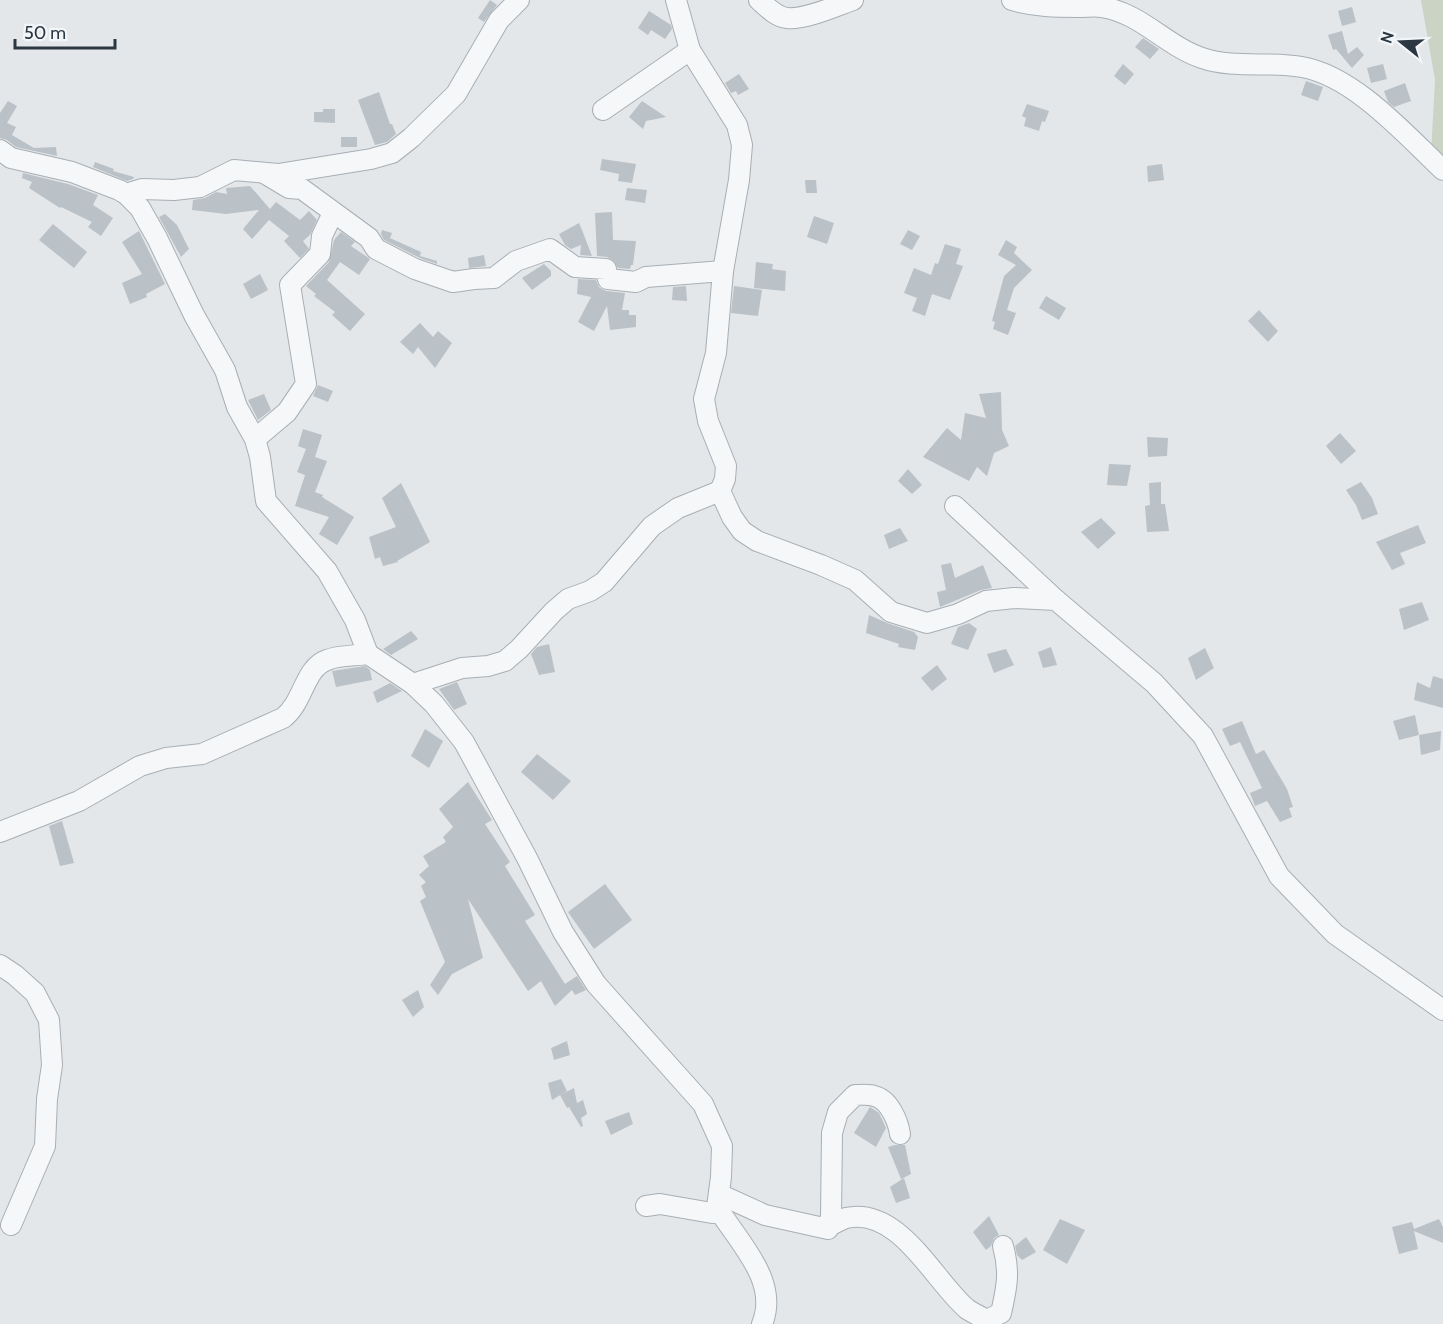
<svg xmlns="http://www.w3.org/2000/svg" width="1443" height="1324" viewBox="0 0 1443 1324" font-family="Cabin,sans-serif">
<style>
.green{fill:#cbd4c4}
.building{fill:#bac1c7}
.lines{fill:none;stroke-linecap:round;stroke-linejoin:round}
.minor-casing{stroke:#a8afb4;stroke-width:22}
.minor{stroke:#f5f7f9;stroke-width:20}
</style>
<rect width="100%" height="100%" fill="#e3e7ea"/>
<polygon class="green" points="1421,0 1443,0 1443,161 1431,153 1435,80"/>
<g class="building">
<polygon points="490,0 497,5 484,22 478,18"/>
<polygon points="1352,7 1356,22 1342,26 1338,11"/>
<polygon points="649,11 671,25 672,29 665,39 651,30 648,35 638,28"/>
<polygon points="1342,31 1348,54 1357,47 1364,55 1352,68 1336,49 1333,50 1328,35"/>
<polygon points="1143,38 1159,49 1150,59 1135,47"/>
<polygon points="1123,64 1134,74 1125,85 1114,76"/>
<polygon points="1383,64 1387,79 1371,83 1367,68"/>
<polygon points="739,74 749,89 738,95 736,91 731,93 725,83"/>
<polygon points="1306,81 1323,87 1318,101 1301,95"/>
<polygon points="1405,83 1411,101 1394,107 1388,102 1384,91"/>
<polygon points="379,92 390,124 392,124 396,134 387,142 375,145 358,100"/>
<polygon points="8,101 17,106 7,123 16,127 12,135 34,148 56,147 57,156 16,147 7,140 0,138 0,113"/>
<polygon points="642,101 666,117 646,121 643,129 629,117"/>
<polygon points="1027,104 1049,111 1045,122 1042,121 1039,131 1024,126 1026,118 1022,116"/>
<polygon points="323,109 335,109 335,123 314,122 314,112 323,112"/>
<rect x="341" y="137" width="16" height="10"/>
<polygon points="602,159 636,164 632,183 618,181 619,174 600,170"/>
<polygon points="95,162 114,169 113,171 134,177 133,179 127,181 93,167"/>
<polygon points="1162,164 1164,180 1148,182 1147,166"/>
<polygon points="23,173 68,184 98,195 93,205 113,218 101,236 88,227 92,222 61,207 60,208 29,188 32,182 22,178"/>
<polygon points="805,180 816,180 817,193 806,193"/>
<polygon points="250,186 270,209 276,202 300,220 309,211 317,220 310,235 303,241 309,249 300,258 284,241 289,236 269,220 252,239 243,229 259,210 226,214 192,210 193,200 205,198 216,192 227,194 226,188"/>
<polygon points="627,188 647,190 645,203 625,200"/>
<polygon points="612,212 613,240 636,241 633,265 631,265 630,269 618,268 614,261 607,257 597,256 595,213"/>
<polygon points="165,214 177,225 189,249 181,257 159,217"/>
<polygon points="814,216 834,223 827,244 807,237"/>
<polygon points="579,223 582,230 592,256 580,255 581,245 571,249 565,245 559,234"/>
<polygon points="53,224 87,252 74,268 39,240"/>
<polygon points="382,230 392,233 390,238 421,252 420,256 437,261 437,264 420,258 384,240 381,234"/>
<polygon points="908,230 920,236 912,250 900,244"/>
<polygon points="139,231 165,284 146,294 147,297 130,304 122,283 142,274 122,242"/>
<polygon points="341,232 355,242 351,246 370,259 359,275 340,262 327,280 365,314 350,331 332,315 335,312 314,296 316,294 306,286 329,262 334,240"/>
<polygon points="1006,240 1017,247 1014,253 1032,270 1014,288 1007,310 1016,313 1008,335 993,329 995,322 992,321 1004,276 1016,265 998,255"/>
<polygon points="945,244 961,249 956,264 963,266 950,300 932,294 925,316 912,311 917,298 904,293 914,268 931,275 935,263 938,264"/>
<polygon points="484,255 486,266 469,268 468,258"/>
<polygon points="756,262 773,264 772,269 786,271 785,291 754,288"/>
<polygon points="544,264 551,271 551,276 532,290 522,278"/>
<polygon points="260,274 268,290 251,299 243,284"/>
<polygon points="578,279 596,280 599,287 606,291 625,293 622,310 629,310 629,315 636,315 636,327 610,330 607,306 594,331 578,322 591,297 577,294"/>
<polygon points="686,286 687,301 672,300 673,287"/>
<polygon points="734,286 762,290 758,316 731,313"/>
<polygon points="1046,296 1066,308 1059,320 1039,308"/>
<polygon points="1259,310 1278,331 1268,342 1248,321"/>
<polygon points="420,323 433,337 438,331 452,343 435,368 418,347 413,354 400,342"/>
<polygon points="318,385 333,391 328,402 313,396"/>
<polygon points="1001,392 1002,430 1009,446 994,453 987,476 977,467 969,481 923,457 947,428 961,440 965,413 986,418 979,394"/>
<polygon points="264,394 271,410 258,420 248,400"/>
<polygon points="303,429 322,435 315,457 327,461 315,492 323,495 322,497 354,517 337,545 319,534 329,517 295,506 305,475 297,472 306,449 298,446"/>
<polygon points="1340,433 1356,451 1341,464 1326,446"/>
<polygon points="1147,437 1168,438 1167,456 1148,457"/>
<polygon points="1109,464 1131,465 1127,486 1107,485"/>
<polygon points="908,469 922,485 912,494 898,481"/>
<polygon points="1161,482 1161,504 1165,504 1169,531 1147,532 1145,506 1150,505 1149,483"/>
<polygon points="1361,482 1372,498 1378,514 1362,520 1356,505 1346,490"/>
<polygon points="401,483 430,542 397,561 398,562 383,566 380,557 375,559 369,537 396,527 382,498"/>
<polygon points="1101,518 1116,533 1098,549 1081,532"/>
<polygon points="1418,525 1426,543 1400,553 1405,564 1392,570 1376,542"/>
<polygon points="900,528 908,541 889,549 884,535"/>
<polygon points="951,563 955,578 983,565 992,588 981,590 940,607 937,592 946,590 941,565"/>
<polygon points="1422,602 1429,620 1404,630 1399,609"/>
<polygon points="869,615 887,623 914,632 918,637 915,650 898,647 899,644 866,633"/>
<polygon points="969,623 977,629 968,650 951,644 958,627"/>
<polygon points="411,631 418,639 391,655 383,649"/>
<polygon points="549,644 555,672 539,675 531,654 537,647"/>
<polygon points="1051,647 1057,665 1043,668 1038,652"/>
<polygon points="1205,648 1214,668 1196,680 1188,658"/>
<polygon points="1006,649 1014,665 994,673 987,654"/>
<polygon points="937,665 947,679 932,691 921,678"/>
<polygon points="365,666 370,670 372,680 336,687 332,671"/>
<polygon points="1433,676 1443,679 1443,708 1414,700 1417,682 1430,688"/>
<polygon points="457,682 467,704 454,710 439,689"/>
<polygon points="390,683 402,691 377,703 373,692"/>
<polygon points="1415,715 1419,735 1399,740 1393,721"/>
<polygon points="1242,721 1256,754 1264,750 1287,789 1293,807 1289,808 1292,817 1280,822 1267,801 1255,806 1250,793 1262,788 1240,742 1230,746 1222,729"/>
<polygon points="425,729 443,741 429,768 411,756"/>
<polygon points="1441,731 1440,750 1421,755 1419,735"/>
<polygon points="537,754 571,781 553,800 521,772"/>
<polygon points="468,782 492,820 485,824 510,862 505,866 535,915 525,921 565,984 577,976 586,990 575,995 572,990 555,1006 541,981 528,991 468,899 483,958 452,974 438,995 430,985 445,962 420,901 426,897 421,886 426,882 419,875 429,866 423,856 446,842 443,837 453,827 439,809"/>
<polygon points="62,821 74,863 60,866 49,826"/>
<polygon points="605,884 632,920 594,949 568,912"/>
<polygon points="418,990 424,1007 413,1017 402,1000"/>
<polygon points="567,1041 570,1055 554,1060 551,1048"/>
<polygon points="561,1079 567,1091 552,1100 548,1083"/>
<polygon points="574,1088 577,1103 583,1100 587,1114 581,1118 583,1126 581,1127 569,1107 567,1108 560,1095"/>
<polygon points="870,1107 879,1113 886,1128 876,1147 854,1133"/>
<polygon points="629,1112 633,1124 611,1135 605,1121"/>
<polygon points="895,1145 905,1145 911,1174 901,1179 888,1147"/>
<polygon points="904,1178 910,1198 896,1203 890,1187"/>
<polygon points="989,1216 999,1235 994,1238 991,1246 986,1250 973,1232"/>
<polygon points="1060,1219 1085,1230 1067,1264 1043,1250"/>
<polygon points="1439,1219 1443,1227 1443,1243 1414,1231 1418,1249 1399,1254 1392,1227 1412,1222 1414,1229"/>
<polygon points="1026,1237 1036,1252 1022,1260 1017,1255 1015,1246"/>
</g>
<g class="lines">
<g class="minor-casing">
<g id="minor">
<polyline points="676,0 690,50 737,125 742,145 739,180 723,271 716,353 704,399 708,421 726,466 725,479 720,491"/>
<path d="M759,0C767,7 776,17 787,18C805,20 836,6 853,0"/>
<path d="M1012,0C1035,7 1056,7 1079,7C1087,7 1095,6 1102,7C1141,13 1166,46 1202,58C1234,69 1269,61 1302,67C1354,76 1406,135 1443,170"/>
<polyline points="603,110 690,50"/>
<polyline points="0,150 11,158 72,172 119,190 126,194 140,208 157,238 194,315 225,370 237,407 255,439 260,457 266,501 327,571 355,620 368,654"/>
<polyline points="264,173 289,188 302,189 369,238 376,249 415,269 453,282 474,279 494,278 516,261 550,249 575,267 606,269 608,279 636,282 646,277 723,271"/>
<polyline points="126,194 142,189 174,190 200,187 234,170 278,174 371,159 392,153 411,138 456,94 499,20 519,0"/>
<polyline points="255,439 287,412 306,384 290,285 320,254 322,236 333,213"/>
<polyline points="720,491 732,517 742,531 757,541 821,565 855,580 891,612 927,623 958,614 986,601 1014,598 1056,600 1154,683 1203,736 1279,876 1335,934 1443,1010"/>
<polyline points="955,506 1056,600"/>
<polyline points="413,684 462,668 488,666 505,661 519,649 554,611 568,599 590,591 604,582 652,526 678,508 720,491"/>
<path d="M0,832L79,801L140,766L166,758L202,754L283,718C304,702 304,668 327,660C339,655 355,656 368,654L413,684L434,704L464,742L527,858L563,932L596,984L703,1104L722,1146L721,1177L717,1207C738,1242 780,1281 762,1324"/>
<polyline points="0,965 15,975 35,993 49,1020 52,1065 47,1099 45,1146 11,1225"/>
<path d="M719,1194L765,1215L828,1229L831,1216L832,1133L838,1112L855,1095C861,1095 869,1094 874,1096C889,1099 898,1121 900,1134"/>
<polyline points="646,1206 660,1204 712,1213 717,1207"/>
<path d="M829,1226C834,1224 840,1220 846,1218C899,1206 934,1281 967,1309C973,1313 981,1317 987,1320L1001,1313C1007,1287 1010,1272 1003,1246"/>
</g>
</g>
<use href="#minor" class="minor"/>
</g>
<g transform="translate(1401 42) rotate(288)" stroke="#f2f6f8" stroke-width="4.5" paint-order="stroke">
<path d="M0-4.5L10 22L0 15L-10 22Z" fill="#2b3742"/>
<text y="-9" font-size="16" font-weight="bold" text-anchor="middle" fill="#2b3742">N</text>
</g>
<path d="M15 39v9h100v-9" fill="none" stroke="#2b3742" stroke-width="3"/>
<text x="24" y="39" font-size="18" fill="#2b3742" stroke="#f2f6f8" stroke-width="4.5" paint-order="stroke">50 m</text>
</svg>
